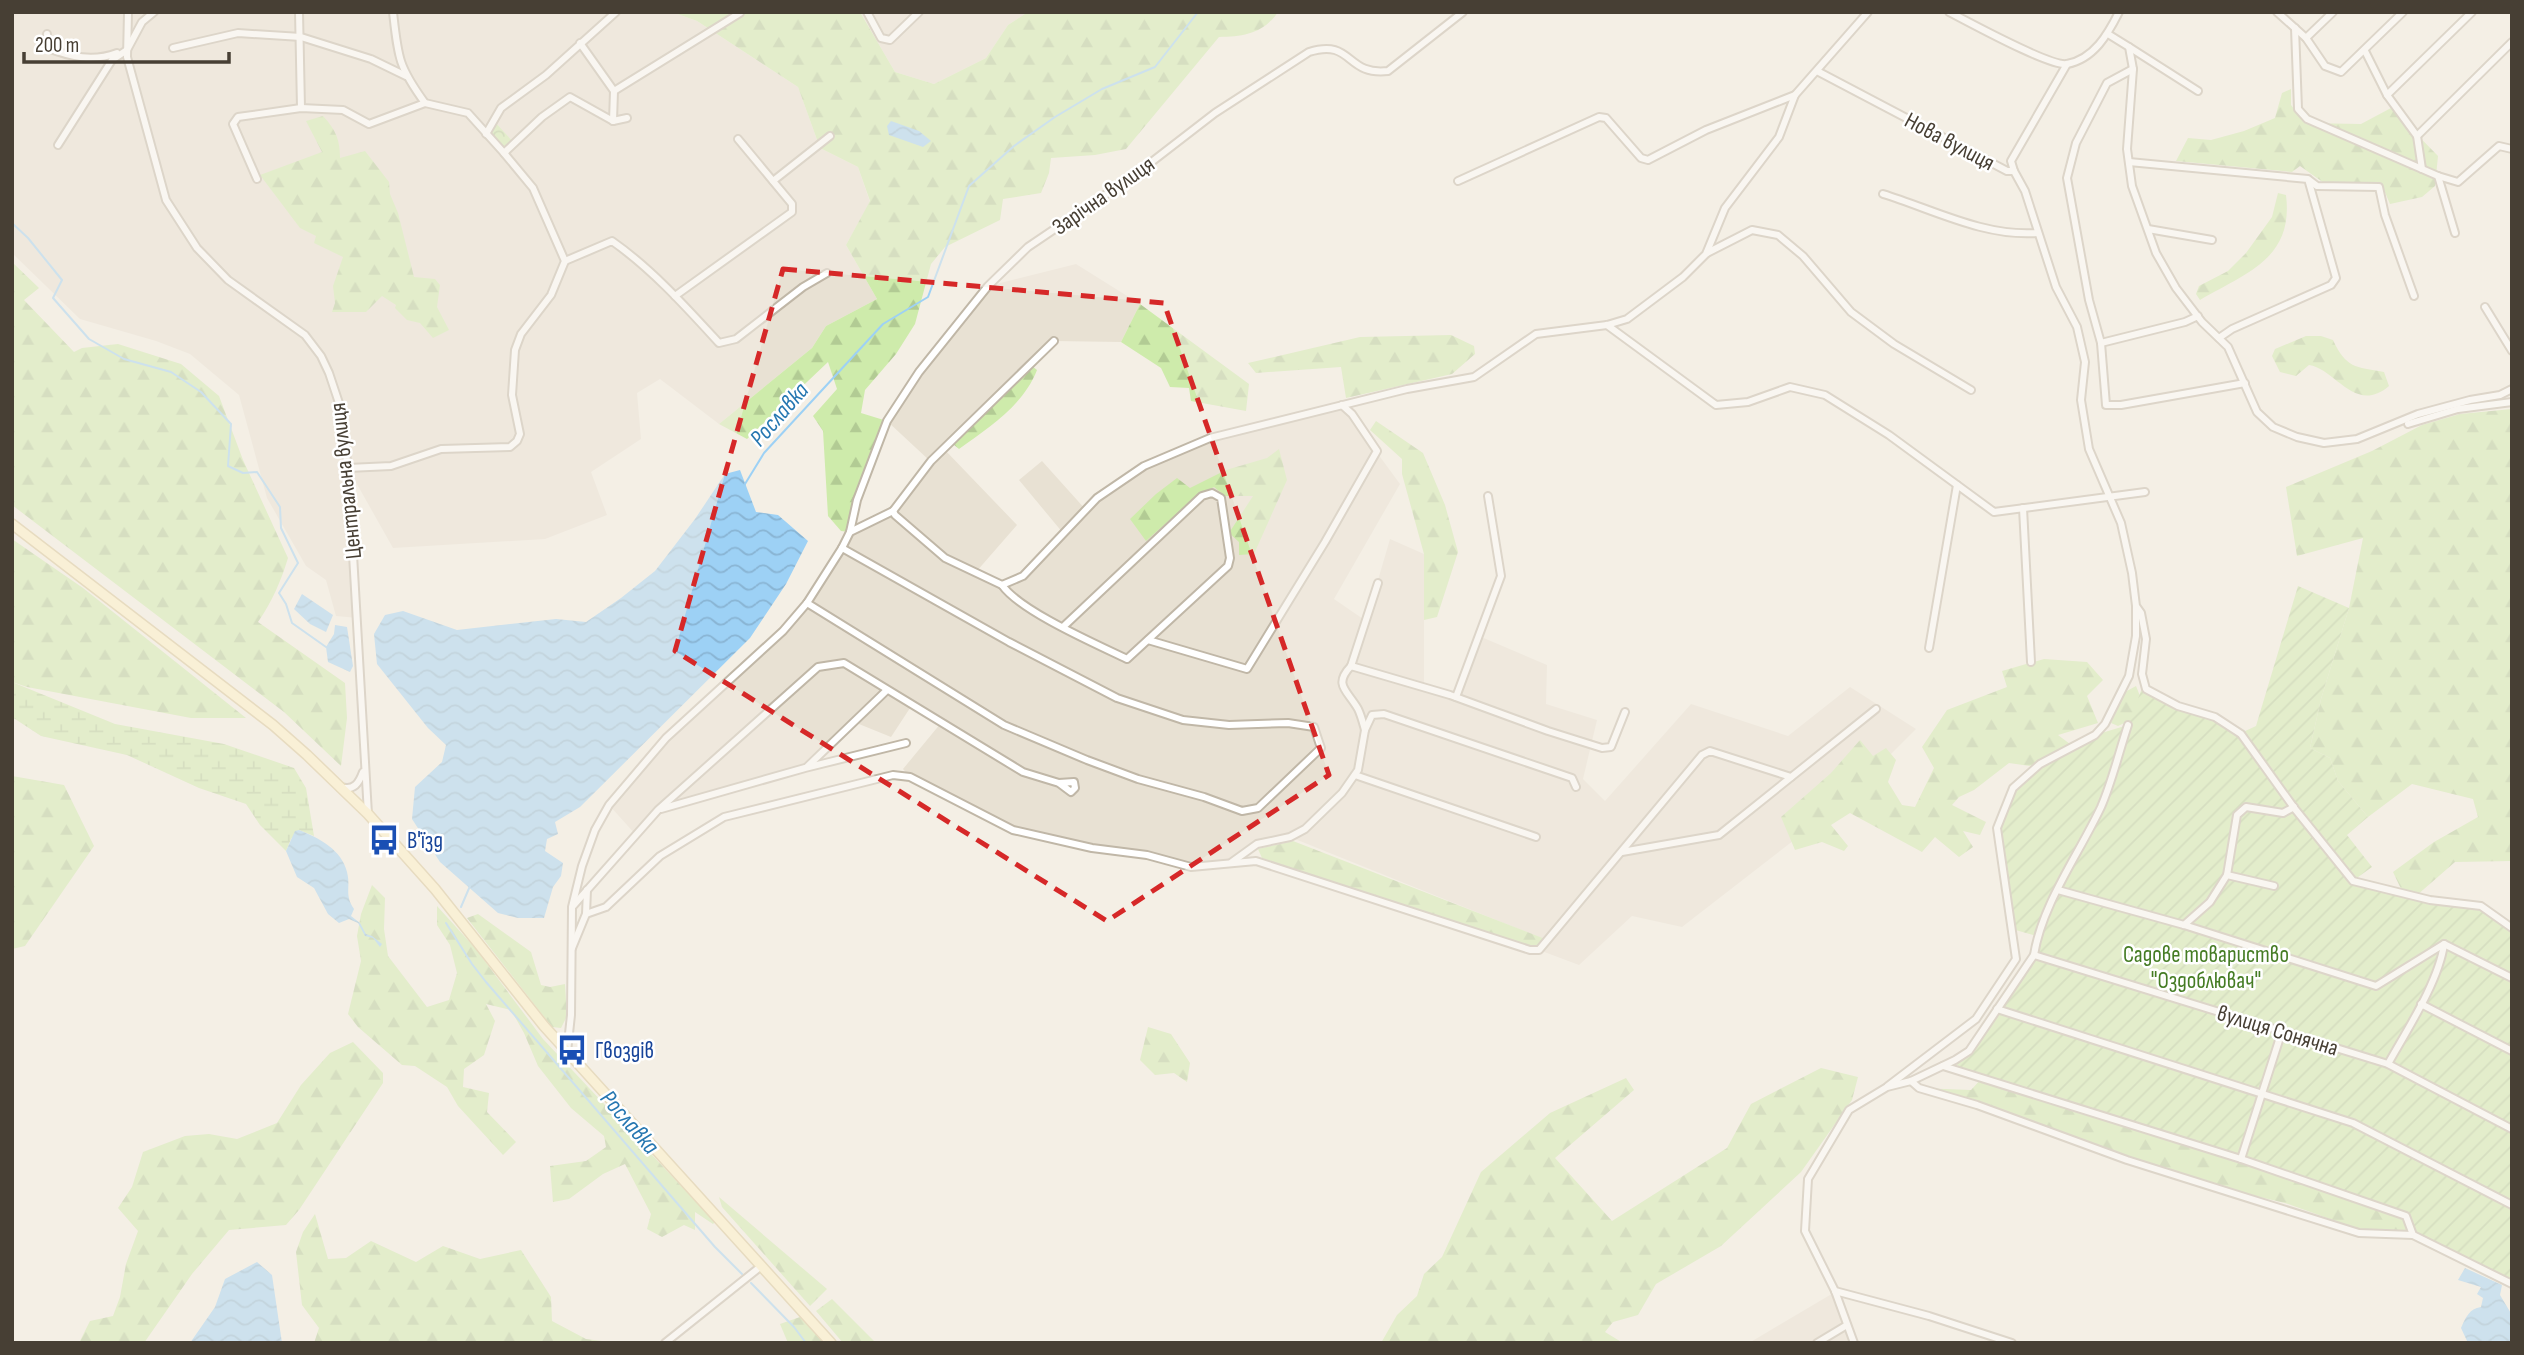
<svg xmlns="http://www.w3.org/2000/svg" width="2524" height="1355" viewBox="0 0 2524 1355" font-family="'Sofia Sans Condensed',sans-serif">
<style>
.residential{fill:#e8e1d3}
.forest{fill:url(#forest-firs)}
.wetland{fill:url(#wetland-marsh)}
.park{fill:url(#park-crowns)}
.garden{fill:url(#garden-furrows)}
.water{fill:url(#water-waves)}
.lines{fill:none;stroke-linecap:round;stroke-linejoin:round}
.stream{stroke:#9dd1f5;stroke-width:2}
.minor-casing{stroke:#c0b7a7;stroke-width:10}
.secondary-casing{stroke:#d7c492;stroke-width:12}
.minor{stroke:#fff;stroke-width:6}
.secondary{stroke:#fff1c4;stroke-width:9}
.marked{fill:none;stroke:#d62828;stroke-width:5;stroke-dasharray:14 9;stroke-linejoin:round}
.labels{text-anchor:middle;stroke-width:5;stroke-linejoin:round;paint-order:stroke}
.street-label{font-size:23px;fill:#473f34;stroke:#fff}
.transit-label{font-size:23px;fill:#164399;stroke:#fff;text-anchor:start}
.park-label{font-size:23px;fill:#457c24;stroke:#fff}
.water-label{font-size:24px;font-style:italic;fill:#2677b1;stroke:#fff}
</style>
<defs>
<pattern id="forest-firs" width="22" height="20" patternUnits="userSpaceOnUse" patternTransform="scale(1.75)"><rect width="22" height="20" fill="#ceebab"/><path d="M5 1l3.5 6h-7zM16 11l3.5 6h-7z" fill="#b2cb94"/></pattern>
<pattern id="wetland-marsh" width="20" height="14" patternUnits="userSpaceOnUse" patternTransform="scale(1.75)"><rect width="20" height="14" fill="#ceebab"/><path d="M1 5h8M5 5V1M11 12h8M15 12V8" fill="none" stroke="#b2cb94"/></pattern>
<pattern id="park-crowns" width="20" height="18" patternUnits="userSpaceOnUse" patternTransform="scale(1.75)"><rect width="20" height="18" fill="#ceebab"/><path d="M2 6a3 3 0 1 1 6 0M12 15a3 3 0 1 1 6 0" fill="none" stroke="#b2cb94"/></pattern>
<pattern id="garden-furrows" width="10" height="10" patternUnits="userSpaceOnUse" patternTransform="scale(1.75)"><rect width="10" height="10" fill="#ceebab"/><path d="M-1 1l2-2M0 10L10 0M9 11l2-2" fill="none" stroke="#b2cb94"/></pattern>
<pattern id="water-waves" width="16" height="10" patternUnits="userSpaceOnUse" patternTransform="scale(1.75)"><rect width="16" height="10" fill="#9dd1f5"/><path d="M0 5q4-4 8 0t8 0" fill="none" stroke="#89b4d3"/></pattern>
</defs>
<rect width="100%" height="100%" fill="#f4efe5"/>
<g class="residential">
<polygon points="12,12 672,12 697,21 798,87 820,148 858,167 870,202 846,245 877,299 826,326 812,348 719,424 660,379 637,393 641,439 591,472 607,515 545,539 393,548 349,470 358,618 336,616 326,580 306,566 267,498 239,395 190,354 156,341 80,319 12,253"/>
<polygon points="860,12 1028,12 1008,25 986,58 934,84 895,72"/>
<polygon points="1076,264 1140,304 1121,342 1054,341 944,449 1017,525 976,572 1002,585 1023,577 1063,533 1019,480 1042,461 1086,510 1144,466 1210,438 1342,405 1400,484 1334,599 1366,621 1390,539 1424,554 1424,687 1456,697 1479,636 1547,665 1546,704 1597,720 1583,779 1605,801 1691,704 1788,736 1850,687 1916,729 1842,803 1682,927 1632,916 1579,965 1539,950 1546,940 1290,837 1257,844 1231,863 1191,867 1013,830 910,777 903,769 941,723 912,705 891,737 854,722 805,768 658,810 636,835 609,805 647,759 739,673 807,603 850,532 893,511 930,461 887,421 919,372 988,286"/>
<polygon points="1835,1292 1856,1343 1749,1343"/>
</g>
<g class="forest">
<path d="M672,12H860L895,72L934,84L986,58L1008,25L1028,12H1278C1264,33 1244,37 1219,37L1126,149L1095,155L1051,158L1049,173L1041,193L1003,199L1000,220L945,247L931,264L915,324L896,354L865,390L861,413L887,421L857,500L850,532L841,531L828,516L823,431L813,416L837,389L828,362L747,439L719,424L812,348L826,326L877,299L846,245L870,201L858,167L820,148L798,87L697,21Z"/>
<polygon points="2291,89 2291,105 2305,123 2361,124 2391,108 2438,156 2435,186 2422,197 2390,204 2381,183 2324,183 2300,166 2292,172 2176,161 2188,138 2211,140 2244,131 2275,118 2282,93"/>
<path d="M323,116C336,130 340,140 340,158L365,151L389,182L390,194L398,213L414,277L435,279L440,285L437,307L449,330L433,338L420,323L407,320L395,308L396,305L382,296L366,312H332L335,303L333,286L343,257L314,243L316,236L300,228L260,175L322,152L306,121Z"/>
<path d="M2278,193L2286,195C2294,259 2246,273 2200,300L2196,294L2199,286L2228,271L2246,253L2272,217Z"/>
<path d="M12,262L39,288L24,300L74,352L82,348L118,344L181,364L219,396L243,460L288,558C281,581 272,602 258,622L345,683L347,718L341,766L284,712L12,505Z"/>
<polygon points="1140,304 1249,384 1246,411 1191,401 1189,388 1170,387 1161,368 1121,342"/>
<polygon points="1451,335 1474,346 1475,354 1452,374 1346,398 1341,367 1256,373 1248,363 1360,337"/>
<path d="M2306,336H2321L2333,340C2346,368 2355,367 2384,372L2389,386C2355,415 2336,369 2309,365L2296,376L2280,372L2272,356L2275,349Z"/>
<path d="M1032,366L1037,370C1023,406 989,427 959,449L953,444Z"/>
<polygon points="2512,409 2512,861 2455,862 2416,896 2403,893 2393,872 2434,842 2478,817 2473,799 2412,784 2368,817 2338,781 2330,758 2310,748 2321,699 2349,608 2363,538 2297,556 2286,487 2372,451 2422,425 2460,414"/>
<polygon points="1376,421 1423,453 1445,505 1458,552 1437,617 1424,620 1424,554 1402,474 1402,459 1370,430"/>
<polygon points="1279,449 1287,480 1254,554 1239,555 1239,542 1229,533 1253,496 1225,496 1214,487 1199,494 1146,541 1130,519 1156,494 1177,478 1190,488 1226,470 1267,458"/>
<polygon points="12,539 83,588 246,718 191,718 27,687 12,682"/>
<polygon points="2044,659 2087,662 2103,680 2087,696 2098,723 2058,735 2070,744 2030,766 2009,763 1974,790 1959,797 1952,805 1986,822 1980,835 1963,831 1973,847 1959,857 1935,837 1922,852 1850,813 1831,825 1848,846 1844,851 1822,842 1795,850 1781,817 1831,773 1860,740 1873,756 1886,748 1896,760 1888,782 1902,805 1915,807 1934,768 1922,747 1947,710 2007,687 2002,671"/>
<polygon points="2136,686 2142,701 2135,718 2118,726 2111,723 2125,692"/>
<polygon points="12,776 64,785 94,846 25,946 12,949"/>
<polygon points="1293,841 1545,939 1535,954 1262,858 1258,849"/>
<polygon points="372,885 385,898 384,929 388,956 427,1007 449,1000 457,973 450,945 437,925 437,906 475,948 543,1039 715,1222 713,1224 695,1212 695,1230 684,1225 662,1237 647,1229 651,1214 625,1164 603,1174 569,1199 553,1202 550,1166 586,1161 606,1147 604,1136 571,1108 538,1066 524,1033 511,1010 486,1004 495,1021 484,1055 464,1069 463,1087 489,1093 487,1112 516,1142 503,1155 458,1106 447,1087 415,1066 402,1065 358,1027 348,1014 361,961 357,936 361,914"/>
<polygon points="478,914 531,952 541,985 550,987 565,984 567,1016 561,1028 552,1027 467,918"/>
<polygon points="1148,1027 1171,1034 1190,1063 1187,1082 1174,1073 1155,1075 1140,1060"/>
<polygon points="353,1042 383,1073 383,1083 299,1210 286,1225 229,1230 192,1274 144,1343 79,1343 90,1321 113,1316 120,1297 126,1264 138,1231 118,1208 132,1187 143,1152 185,1136 209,1134 237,1139 277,1123 301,1085 330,1053"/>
<polygon points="1821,1068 1858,1077 1852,1100 1801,1172 1721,1246 1656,1284 1638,1315 1613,1322 1605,1332 1623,1343 1381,1343 1397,1315 1417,1296 1424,1274 1442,1257 1481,1172 1550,1113 1626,1078 1634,1090 1555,1158 1612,1221 1727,1148 1751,1104"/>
<polygon points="1982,1078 2406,1216 2413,1235 2399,1238 2358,1229 2285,1203 2213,1186 1919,1088 1971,1090"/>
<polygon points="719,1197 827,1289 810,1306 722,1207"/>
<polygon points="315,1214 328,1259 346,1258 371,1241 416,1262 443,1246 480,1259 521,1250 551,1297 552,1321 586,1339 618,1343 314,1343 319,1328 302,1305 296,1252 303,1232"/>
<polygon points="832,1299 876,1343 843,1343 816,1311"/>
<polygon points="800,1317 824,1343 788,1343 780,1324"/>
</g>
<polygon class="wetland" points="12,682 115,724 224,744 294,768 306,788 314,836 299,830 291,839 286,851 260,825 246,804 199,788 127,755 41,736 12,717"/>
<polygon class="park" points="493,120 514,143 504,153 486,134"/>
<polygon class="garden" points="2298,586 2349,608 2321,699 2310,748 2330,758 2338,781 2368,817 2347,835 2372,867 2354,880 2416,896 2481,906 2512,928 2512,1284 2413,1235 2406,1216 1960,1071 1955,1060 1969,1051 2034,955 2037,936 2012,929 1997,828 2013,788 2040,764 2095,735 2128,725 2144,683 2151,692 2215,717 2241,733 2256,726"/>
<g class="water">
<polygon points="891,121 919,131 931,141 923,147 889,135 887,126"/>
<polygon points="740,470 756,512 778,515 808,541 786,584 750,638 580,807 555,822 558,834 547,839 545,851 563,863 561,876 553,887 544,918 518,918 498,913 440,862 412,819 415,787 442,762 446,745 428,728 377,664 374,634 385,615 403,611 457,630 556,619 586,622 621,598 655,571 695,519 725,474"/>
<polygon points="302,594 333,615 326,632 310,624 294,609"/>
<polygon points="335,625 347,627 353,666 350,672 328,662 326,647 334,634"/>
<path d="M299,830C319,838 342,850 347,872C351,888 344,894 354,909L351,916L360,923L366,934L372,936L382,944L380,947L373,938L365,936L358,923L349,919L339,923L328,914L314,888L297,877L286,851L295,831Z"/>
<polygon points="257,1262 272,1275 282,1343 190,1343 215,1307 225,1279"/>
<path d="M2465,1268L2502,1285L2500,1295L2512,1315V1343H2468L2461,1328C2466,1317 2469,1309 2481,1307L2483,1298L2477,1294L2481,1287L2458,1280Z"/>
</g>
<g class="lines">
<g class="stream">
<polyline points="12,223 28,238 62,280 53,298 89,339 124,359 171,372 201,392 231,424 228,466 243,473 257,472 280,507 281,528 298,563 279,593 286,604 292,623 326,647"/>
<polyline points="745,484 764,453 883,324 928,297 969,186 1014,146 1055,117 1102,89 1155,67 1198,12"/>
<polyline points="461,907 470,886"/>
<polyline points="446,923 472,964 486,982 715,1247 742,1274"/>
<polyline points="751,1283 794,1327 806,1343"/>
</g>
<g class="minor-casing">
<g id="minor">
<polyline points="128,12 127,57 166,200 197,248 228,280 305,335 321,356 329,373 339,403 348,468 368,814"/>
<polyline points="299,12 301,108"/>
<polyline points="867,12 881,38 890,40 919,12"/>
<path d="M1949,12C1969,22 2050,67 2067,64C2094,59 2108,34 2119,12"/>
<polyline points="2277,12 2306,38 2325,66 2341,72 2403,12"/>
<polyline points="2295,28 2298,109 2307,119 2438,176 2458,182 2499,146 2512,149"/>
<path d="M47,34L48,48C71,57 93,62 117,53"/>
<polyline points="2108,34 2129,47 2133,69 2127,149 2132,186 2156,253 2176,288 2202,322 2228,347 2257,412 2273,427 2297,437 2324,443 2357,439 2418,414 2470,400 2500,395 2512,389"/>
<polyline points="2306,38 2333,12"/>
<polyline points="580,43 614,91"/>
<polyline points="2129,47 2198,91"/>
<polyline points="173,48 238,33 301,37 371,59 406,76"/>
<polyline points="2365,51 2387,95 2472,12"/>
<polyline points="2133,69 2107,83 2076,143 2067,178 2089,300 2101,343 2106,405 2121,405 2245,383"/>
<polyline points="1817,71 2007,171 2014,171 2011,161 2067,64"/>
<polyline points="2387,95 2417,136 2422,169"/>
<polyline points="613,121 614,91 740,13"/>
<polyline points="486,134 501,108 546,75 616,12"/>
<polyline points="2417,136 2512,42"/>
<polyline points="58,145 112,60 127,50 142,22 154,12"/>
<polyline points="504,153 542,117 570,97 613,121 627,118"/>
<polyline points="2129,162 2308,179 2336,278 2331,285 2232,329 2219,338"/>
<polyline points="2014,171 2025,191 2056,287 2077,327 2085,362 2081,400 2089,449 2121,523 2132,573 2136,606 2141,613 2146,639 2142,674 2146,689 2178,706 2215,717 2241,734 2295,809 2353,881 2430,900 2481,906 2512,928"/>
<polyline points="2438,176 2455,233"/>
<polyline points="257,179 233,124 238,117 301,108 343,110 369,124 425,103"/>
<polyline points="2309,180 2317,186 2379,187 2385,215 2414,296"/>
<polyline points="773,181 830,136"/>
<polyline points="1458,181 1599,117 1606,118 1641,158 1648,160 1706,130 1795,95"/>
<path d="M1883,194C1932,209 1984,237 2037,233"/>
<polyline points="2148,229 2212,240"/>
<polyline points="1707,253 1752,230 1778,235 1803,256 1851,312 1894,344 1971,390"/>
<path d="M565,261L612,241C652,269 686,307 719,343L736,339L803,287L827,273"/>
<polyline points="675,296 792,212 792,204 738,139"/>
<polyline points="2485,307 2512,351"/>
<polyline points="1607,325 1716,405 1748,402 1790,387 1825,395 1889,435 1994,512 2145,492"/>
<polyline points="2101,343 2185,322 2198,316"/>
<polyline points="2408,424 2458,409 2512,402"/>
<path d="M348,468L391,466L441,449L510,447L517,441L520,434L512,395L515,350L521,334L551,295L565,261L533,188L504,153L468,113L425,103C398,66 398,57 393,12"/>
<polyline points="2023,508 2031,662"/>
<polyline points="893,511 931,461 1054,341"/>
<path d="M850,532L857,500L887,421L919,372L988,286L1028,247L1136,174L1215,113L1309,52C1353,38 1345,76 1388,71L1463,12"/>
<path d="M1002,585C1020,611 1096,644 1127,659L1228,566L1230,558L1221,498L1212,493L1202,496L1063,627"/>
<polyline points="807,603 1004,725 1087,760 1138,779 1204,797 1242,811 1258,808 1321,748 1314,727 1288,723 1229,725 1183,720 1117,698 1009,642 842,548"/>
<polyline points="1148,640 1247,669 1325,542 1377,451 1352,414 1342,405"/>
<polyline points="1929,648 1957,485"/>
<polyline points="1351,666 1378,583"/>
<polyline points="1456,697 1501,576 1488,496"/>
<path d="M1365,730C1363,723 1361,715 1358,709C1347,690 1333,685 1351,666L1450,695L1548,731L1602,748L1611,747L1625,712"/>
<polyline points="808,766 887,690"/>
<polyline points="1355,775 1536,837"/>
<path d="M341,787C354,791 359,783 363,772"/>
<polyline points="661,809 805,768 906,743"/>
<polyline points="1622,852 1719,835 1876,709"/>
<polyline points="1232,862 1257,844 1290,837 1305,829 1342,793 1358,770 1365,730 1372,715 1384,714 1572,778 1576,787"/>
<polyline points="2227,875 2274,886"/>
<polyline points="2058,890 2184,925 2376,986 2444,944 2512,978"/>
<polyline points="573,906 658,810 818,667 844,663 1023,772 1059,783 1071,792 1075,788 1074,782 1059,783"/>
<polyline points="586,914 606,907 660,856 724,817 893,775 910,777 1013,830 1092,848 1147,855 1191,867 1256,861 1530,950 1539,950 1702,755 1710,751 1791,777"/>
<polyline points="2184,925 2210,902 2227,875 2237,815 2246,807 2283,813 2294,807"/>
<polyline points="572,948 586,914 587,890"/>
<polyline points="2034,955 2388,1064 2512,1129"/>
<polyline points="2421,1004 2512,1051"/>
<polyline points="1997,1009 2353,1123 2512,1205"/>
<polyline points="567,1052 571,1015 572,907 582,866 595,830 609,805 666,738 783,631 807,603 842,548 850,532 893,511 895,515 945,558 1002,585 1023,576 1097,498 1144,466 1210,438 1407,389 1474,377 1536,334 1607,325 1627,319 1683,277 1706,254 1725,208 1779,137 1795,95 1868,12"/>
<path d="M2388,1064C2407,1030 2439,981 2444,944"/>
<polyline points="1943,1066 2241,1159 2406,1216 2413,1235 2512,1284"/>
<polyline points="1911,1081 1919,1088 1977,1105 2127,1160 2359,1233 2413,1235"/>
<polyline points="1888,1086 1976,1019 2016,959 1997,828 2013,788 2040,764 2095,735 2105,724 2129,676 2136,636 2136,607"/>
<polyline points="2241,1159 2282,1031"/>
<polyline points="1835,1291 1929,1316 2012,1343"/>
<polyline points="665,1343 760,1267"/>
<polyline points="1817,1343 1847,1325"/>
<path d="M1854,1343L1835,1291L1805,1231L1808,1179L1849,1110L1887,1087L1911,1081L1955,1060L1969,1051L2034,955C2042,904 2079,854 2101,807C2112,782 2119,752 2128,725"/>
</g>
</g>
<g class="secondary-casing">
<polyline id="secondary" points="12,524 273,725 307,755 368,814 435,889 544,1026 831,1343"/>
</g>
<use href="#minor" class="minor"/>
<use href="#secondary" class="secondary"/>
</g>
<path d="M0 0H2524V1355H0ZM783,269L1164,303L1329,775L1107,921L675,651Z" fill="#f4efe5" fill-opacity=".55" fill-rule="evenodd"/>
<path class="marked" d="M783,269L1164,303L1329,775L1107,921L675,651Z"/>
<defs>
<g id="bus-bare" transform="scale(2.415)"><path d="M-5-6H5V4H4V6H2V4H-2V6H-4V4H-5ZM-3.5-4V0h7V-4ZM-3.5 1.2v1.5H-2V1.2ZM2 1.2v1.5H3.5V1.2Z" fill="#1a4fb4" stroke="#fff" stroke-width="2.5" paint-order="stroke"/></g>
</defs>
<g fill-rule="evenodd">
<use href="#bus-bare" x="384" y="840"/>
<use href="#bus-bare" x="572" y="1050"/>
</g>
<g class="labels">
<g class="street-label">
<text transform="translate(1950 141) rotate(28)" y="8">Нова вулиця</text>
<text transform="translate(1103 195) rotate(-35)" y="8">Зарічна вулиця</text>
<text transform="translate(345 481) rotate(-96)" y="8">Центральна вулиця</text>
<text transform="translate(2278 1030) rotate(17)" y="8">вулиця Сонячна</text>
</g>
<g class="transit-label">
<text x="407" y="848">В'їзд</text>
<text x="595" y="1058">Гвоздів</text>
</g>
<g class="park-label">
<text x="2206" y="962">Садове товариство<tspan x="2206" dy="26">"Оздоблювач"</tspan></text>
</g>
<g class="water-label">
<text transform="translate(779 414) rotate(-49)" y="8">Рославка</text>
<text transform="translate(630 1122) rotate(49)" y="8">Рославка</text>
</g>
</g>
<rect width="2524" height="1355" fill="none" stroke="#473f34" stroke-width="28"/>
<path d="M24 52v10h205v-10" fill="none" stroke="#473f34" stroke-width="3.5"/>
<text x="35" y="52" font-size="21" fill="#473f34" stroke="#ffffff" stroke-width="5" paint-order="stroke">200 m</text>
</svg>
